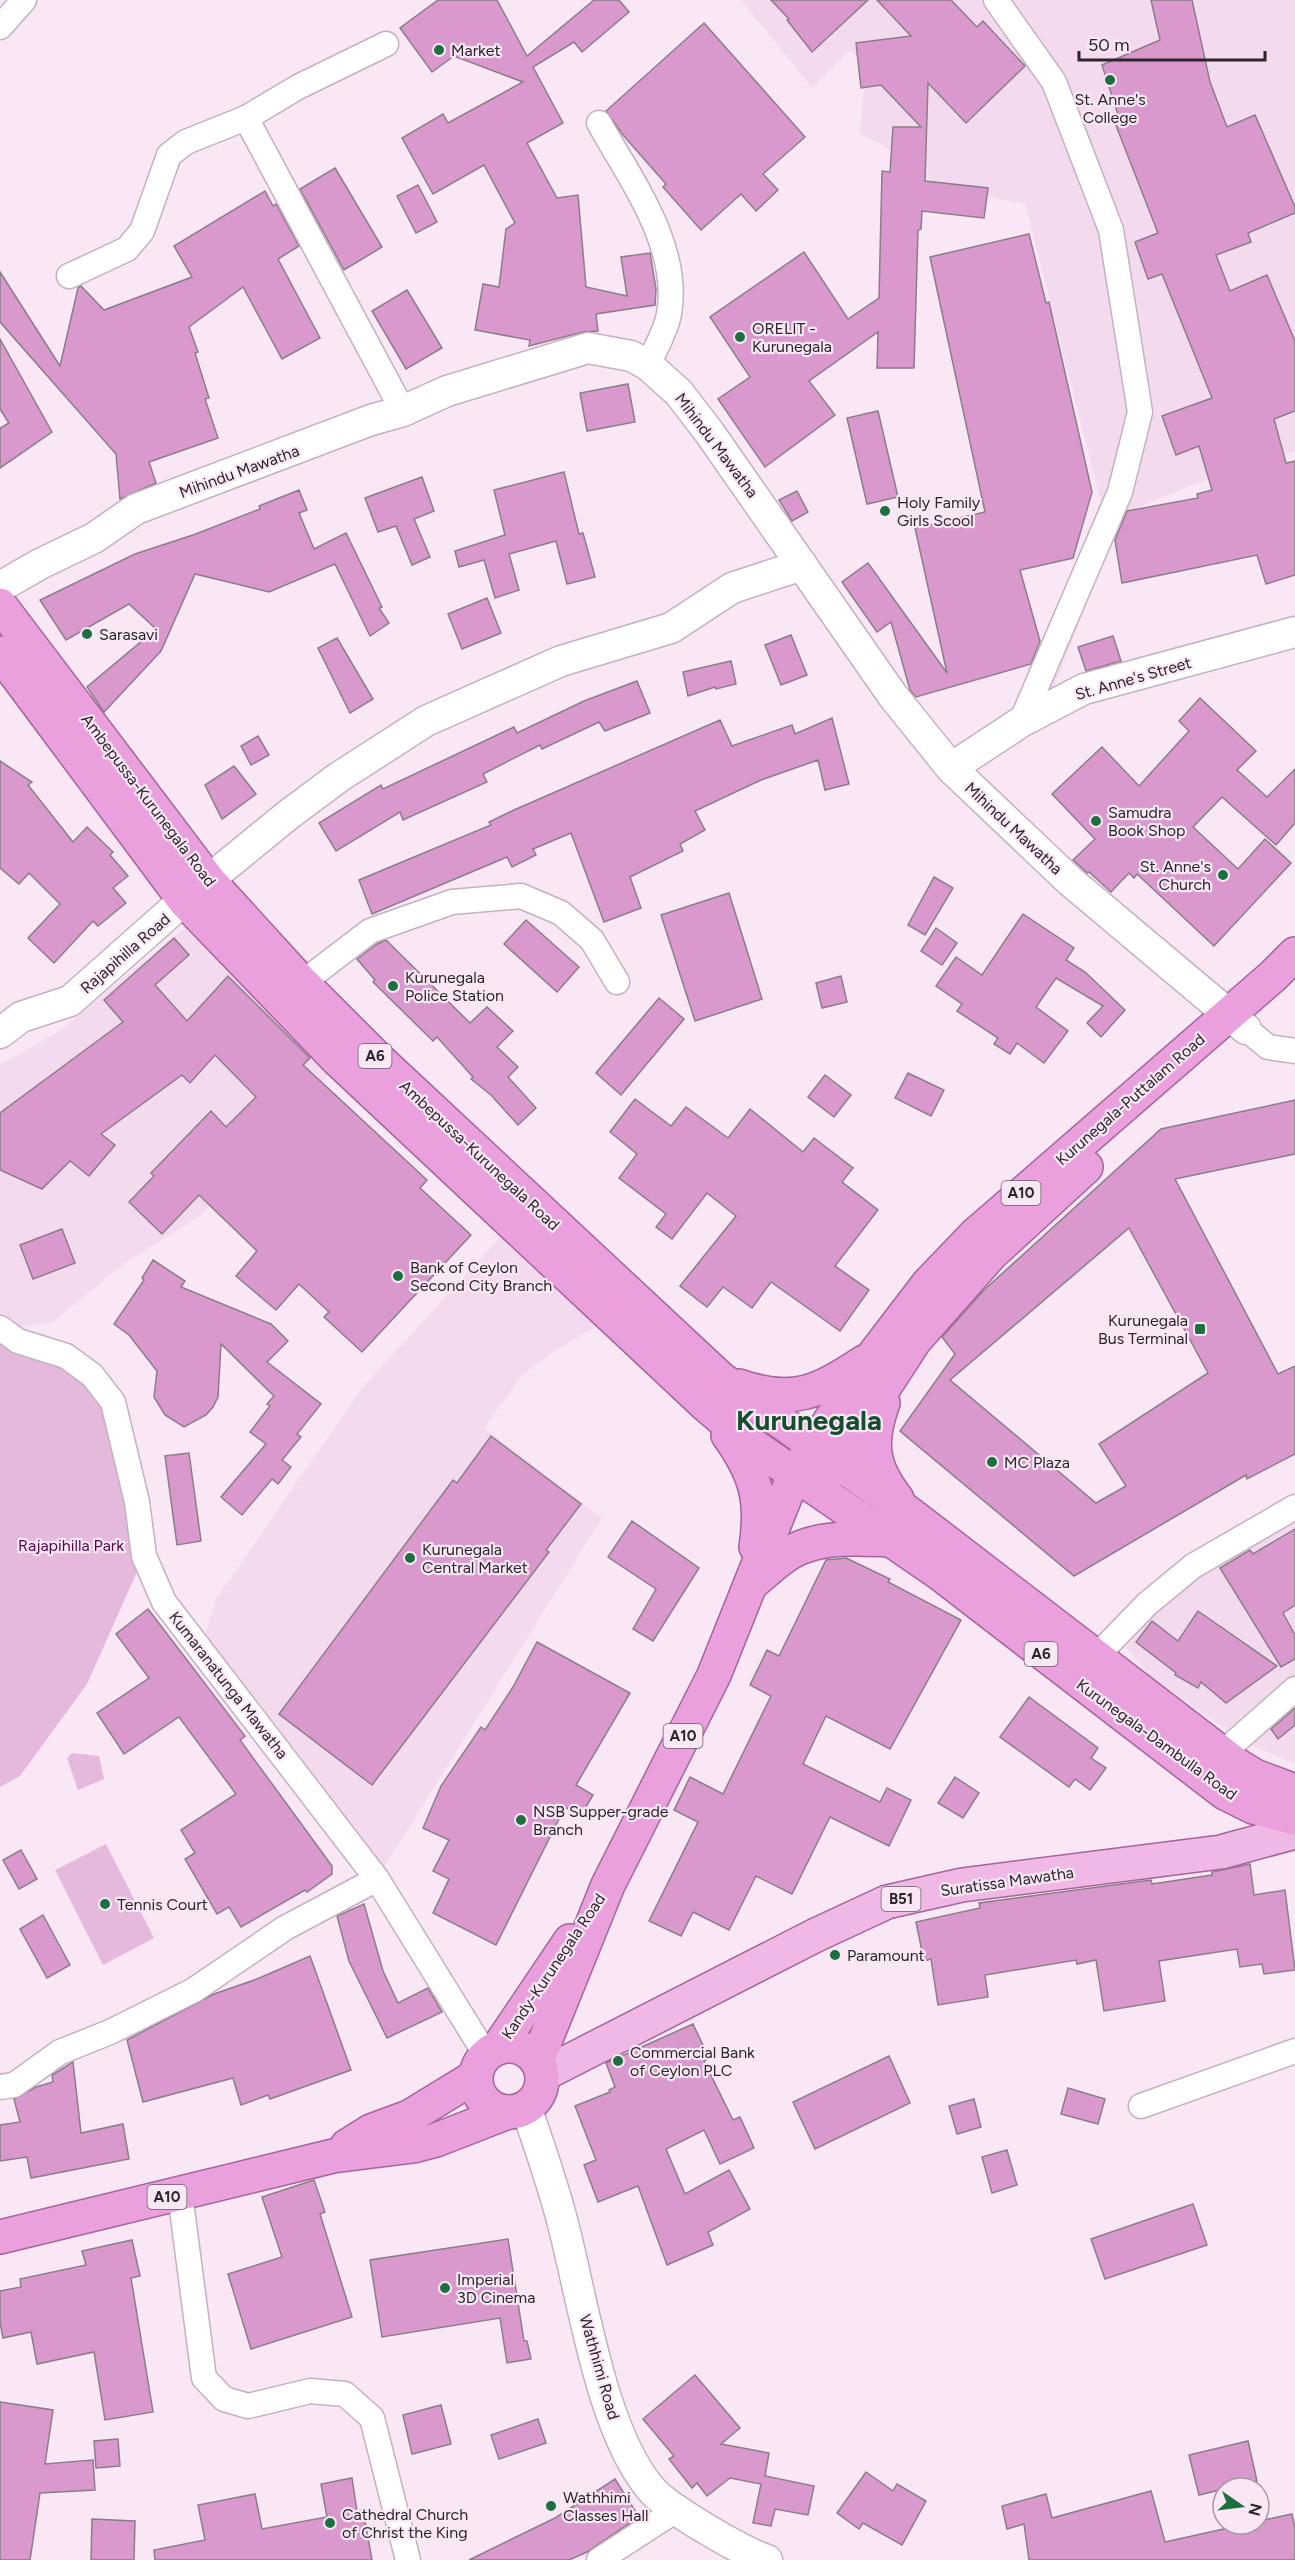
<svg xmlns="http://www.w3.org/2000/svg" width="1295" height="2560" viewBox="0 0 1295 2560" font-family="Figtree,sans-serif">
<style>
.built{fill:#f4daee}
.green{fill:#e5b9dc}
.building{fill:#da99cd;stroke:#8d7c89;stroke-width:1.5;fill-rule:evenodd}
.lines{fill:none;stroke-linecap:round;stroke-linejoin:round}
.minor-casing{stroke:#c4b1c0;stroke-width:27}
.tertiary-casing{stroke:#c4b1c0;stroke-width:33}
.primary-casing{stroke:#a46599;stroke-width:36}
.trunk-casing{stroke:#a46599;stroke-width:36}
.minor{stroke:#fff;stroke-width:24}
.tertiary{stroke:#fff;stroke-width:30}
.primary{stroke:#efb8e5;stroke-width:33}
.trunk{stroke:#eaa0dc;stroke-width:33}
.poi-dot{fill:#1d6f40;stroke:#fae7f6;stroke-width:2}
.labels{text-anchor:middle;stroke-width:4.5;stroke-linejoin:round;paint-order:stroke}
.shield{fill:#fae7f6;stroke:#6a5f68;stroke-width:1.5}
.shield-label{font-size:15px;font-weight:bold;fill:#2c252b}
.poi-label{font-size:16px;fill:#2c252b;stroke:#fae7f6;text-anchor:start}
.street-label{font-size:16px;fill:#2c252b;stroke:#fae7f6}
.park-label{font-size:16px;fill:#55064c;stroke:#fae7f6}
.town-label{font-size:28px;font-weight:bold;fill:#164d2c;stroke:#fae7f6}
</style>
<rect width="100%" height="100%" fill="#fae7f6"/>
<g class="built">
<polygon points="741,0 1295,0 1295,451 1192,485 1122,514 1046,707 1013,718 1101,502 1025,203 996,199 934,182 881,144 860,134 866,64 850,50 812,88"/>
<polygon points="189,924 334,1069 201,1215 119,1267 54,1322 2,1330 0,1328 0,1065 61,1030"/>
<polygon points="503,1234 605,1321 556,1350 523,1374 484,1428 602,1518 377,1879 201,1648 216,1599 362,1388"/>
<polygon points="1295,1521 1295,1684 1228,1731 1152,1678 1126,1648 1150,1614 1191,1581"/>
<polygon points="1295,1692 1295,1764 1240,1740"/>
</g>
<g class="green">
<polygon points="0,1332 66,1356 113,1402 144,1556 87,1684 20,1776 0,1787"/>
<polygon points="72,1753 99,1756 104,1779 78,1790 67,1758"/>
<polygon points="106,1844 154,1938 103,1965 55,1870"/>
</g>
<g class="building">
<polygon points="438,0 497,0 527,56 594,0 619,0 629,12 582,52 574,42 533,67 563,123 527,143 557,198 578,195 586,287 627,296 621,257 650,253 656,289 655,305 596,314 598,331 583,332 529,346 530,340 475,330 483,284 499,287 506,229 515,223 484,165 433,194 402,138 443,114 448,123 523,82 454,56 432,72 400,28"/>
<polygon points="771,0 868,0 812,52 787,20 789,19"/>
<polygon points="877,0 951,0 977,27 983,21 1025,66 966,123 928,83 925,181 988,188 984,218 922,211 921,229 918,230 914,368 877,368 878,332 809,381 835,415 765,467 718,399 750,377 710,317 804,252 848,319 879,298 882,171 890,172 893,127 921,127 881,85 861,88 856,43 911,36"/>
<polygon points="1151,0 1192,0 1210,82 1227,127 1255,115 1295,207 1295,213 1248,233 1251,242 1216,255 1230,291 1267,275 1295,341 1295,411 1274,419 1286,463 1295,461 1295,575 1266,584 1257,555 1122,583 1115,540 1127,511 1198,498 1197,494 1212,490 1199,446 1176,455 1162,416 1212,398 1162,274 1148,279 1135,242 1158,233 1115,123 1120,121 1102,65 1160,40"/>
<polygon points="704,23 805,137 763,174 778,190 756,211 741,194 701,230 663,187 666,184 623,135 606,111"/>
<polygon points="335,168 382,247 344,270 300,189"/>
<polygon points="418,185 437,222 416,233 397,196"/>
<polygon points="265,191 273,206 276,204 299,246 278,259 320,338 282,359 243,287 189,327 198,352 195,353 209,398 205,399 218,438 149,462 156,483 120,499 116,454 0,322 0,272 60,366 78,288 81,286 104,310 192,277 174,246"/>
<polygon points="1029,234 1046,303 1049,302 1092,492 1073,558 1020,570 1040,641 1031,664 916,697 910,690 891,622 877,632 842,582 868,563 947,673 915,528 985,512 930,257"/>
<polygon points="407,290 442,348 406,369 372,311"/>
<polygon points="0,339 52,432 0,468 0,428 9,423 0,409"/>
<polygon points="628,384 635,422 587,431 580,393"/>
<polygon points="878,411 898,497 867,504 847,418"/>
<polygon points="564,472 579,534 583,533 595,577 567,584 556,541 509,554 519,590 495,598 484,560 459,567 455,551 505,535 494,490"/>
<polygon points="422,477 434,511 414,519 430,557 412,565 396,526 378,532 365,498"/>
<polygon points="299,490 307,510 299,513 314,549 346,533 382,607 379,608 389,623 370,636 335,564 269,592 195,574 161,651 104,712 87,687 156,629 129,604 66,640 40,600 135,554 193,535 260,509 259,506"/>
<polygon points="797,491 808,512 792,521 779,500"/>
<polygon points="487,598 501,633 462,649 448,614"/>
<polygon points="791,635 807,675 781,685 765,645"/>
<polygon points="1113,636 1121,661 1086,671 1078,647"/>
<polygon points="337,638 373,699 350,713 318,648"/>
<polygon points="731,661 736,684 716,689 715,687 688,696 683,672"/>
<polygon points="637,681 650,713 605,731 599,722 542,749 540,745 483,774 487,782 403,820 400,812 336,851 319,823 381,785 383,789 514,727 517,733 584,701"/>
<polygon points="1200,698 1256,751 1237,770 1267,797 1295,769 1295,823 1276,845 1222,797 1193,827 1238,869 1265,839 1291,863 1214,946 1137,874 1134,878 1129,873 1111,892 1089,872 1087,873 1082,868 1073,860 1095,839 1052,794 1102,747 1139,786 1189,731 1179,721"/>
<polygon points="832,718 849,784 825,790 818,760 761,780 695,811 705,830 680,844 683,851 630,877 641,908 604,922 571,833 533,849 536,855 512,867 507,857 372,914 359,880 491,825 489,822 514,810 720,720 732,746 792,725 795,734"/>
<polygon points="258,736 269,755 251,765 241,746"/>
<polygon points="0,761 32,782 28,785 73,842 87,827 113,852 110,855 128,876 113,888 126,903 98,926 93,921 54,963 28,938 60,904 29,873 19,884 0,868"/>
<polygon points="234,766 256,794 222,819 205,785"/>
<polygon points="934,877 953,888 925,935 908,925"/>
<polygon points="729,893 762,999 695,1021 661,915"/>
<polygon points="1023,914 1074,948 1066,960 1085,972 1125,1010 1101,1037 1087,1023 1103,1006 1056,978 1036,1007 1068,1031 1044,1063 1017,1043 1010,1054 994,1044 998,1038 957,1011 962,1004 936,986 956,957 982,975"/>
<polygon points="526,920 579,967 557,992 504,944"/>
<polygon points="936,928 957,943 942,965 921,951"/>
<polygon points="174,938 189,955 155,985 187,1021 228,976 310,1058 303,1065 427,1180 420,1188 471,1235 362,1352 324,1317 329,1312 299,1284 276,1310 236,1276 257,1251 199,1195 162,1234 129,1202 154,1176 151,1173 211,1111 226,1127 256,1097 215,1055 190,1083 182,1075 101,1134 115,1145 89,1176 70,1161 42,1189 0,1170 0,1113 123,1022 104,1000"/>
<polygon points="386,940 470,1023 487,1007 513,1031 497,1047 518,1067 508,1077 536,1108 518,1125 491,1095 471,1079 473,1077 437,1037 433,1041 373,982 375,980 357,959 377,944"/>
<polygon points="841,976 847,1002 822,1008 816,983"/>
<polygon points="659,998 684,1019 621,1095 596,1073"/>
<polygon points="908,1073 944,1090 931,1116 895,1098"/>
<polygon points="825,1075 851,1095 834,1117 808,1097"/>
<polygon points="635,1099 671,1126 686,1107 728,1138 750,1109 803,1152 814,1138 853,1168 842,1182 878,1210 835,1266 869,1290 840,1331 771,1282 752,1308 723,1287 707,1307 680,1286 736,1216 707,1193 672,1239 656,1227 666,1214 619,1178 637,1154 610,1132"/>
<path d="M1295,1100V1154L1175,1179L1278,1374L1295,1366V1454L1247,1479L1246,1475L1074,1576L900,1431L955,1354L942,1337L984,1290L1161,1129ZM1129,1228L1208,1373L1099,1444L1126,1486L1096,1503L950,1380Z"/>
<polygon points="62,1229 75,1263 33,1279 20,1245"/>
<polygon points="153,1260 185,1281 181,1287 271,1324 288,1341 267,1362 321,1404 297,1434 301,1437 282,1460 291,1467 278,1484 272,1479 242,1515 221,1497 266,1444 250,1432 270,1406 267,1404 274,1396 221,1344 218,1397 213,1407 206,1415 184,1427 165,1415 154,1397 157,1371 129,1335 114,1324 144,1280 142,1278"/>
<polygon points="491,1436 581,1504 546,1550 549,1552 372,1785 279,1714 453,1480 457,1483"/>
<polygon points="189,1453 201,1541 177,1545 165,1456"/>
<polygon points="632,1521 699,1568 653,1641 633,1629 656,1589 608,1557"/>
<polygon points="1295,1529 1295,1605 1283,1613 1295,1635 1295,1659 1281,1667 1220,1568 1250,1550 1253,1554"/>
<polygon points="846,1558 890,1579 888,1582 961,1620 890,1749 826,1716 803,1764 880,1802 887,1788 911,1800 889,1846 830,1817 792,1894 756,1876 729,1930 693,1912 681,1936 649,1921 698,1822 674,1810 690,1777 723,1794 771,1696 750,1685 767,1650 779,1656 826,1560"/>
<polygon points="148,1609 245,1736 240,1740 332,1866 332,1874 307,1892 305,1890 241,1927 229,1907 217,1914 185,1859 195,1853 181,1830 236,1794 179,1717 124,1754 97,1713 149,1678 116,1634"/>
<polygon points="1198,1611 1277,1666 1226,1703 1201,1682 1198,1688 1175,1675 1176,1673 1136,1642 1152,1621 1178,1641"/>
<polygon points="537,1642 630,1693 576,1785 593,1795 580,1817 565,1807 496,1945 433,1913 449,1879 433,1871 449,1840 423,1828 441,1786 481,1727 485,1730 513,1687"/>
<polygon points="1029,1697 1098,1748 1091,1758 1106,1768 1090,1790 1075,1779 1069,1787 1000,1737"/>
<polygon points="1295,1708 1295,1725 1278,1739 1271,1729"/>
<polygon points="955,1777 979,1793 963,1818 938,1803"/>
<polygon points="21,1850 37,1879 19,1889 3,1860"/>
<polygon points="1250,1864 1254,1895 1285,1890 1295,1970 1264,1974 1262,1964 1240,1967 1237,1949 1159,1961 1165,2001 1104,2011 1096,1960 1077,1964 1076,1960 985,1975 988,1997 938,2005 931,1959 924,1961 916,1922 980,1908 979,1903 1151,1880 1152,1884 1212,1875 1212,1872"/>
<polygon points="364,1904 383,1971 398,2003 428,1988 442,2012 387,2038 349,1961 337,1916"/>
<polygon points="43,1915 70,1965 47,1978 20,1929"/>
<polygon points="310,1956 351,2070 270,2099 268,2095 241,2105 233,2078 143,2102 127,2040 214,1994 257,1979"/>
<polygon points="693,2024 709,2058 704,2061 733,2120 740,2117 754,2148 720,2164 704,2130 666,2149 685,2194 729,2170 750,2209 708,2232 713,2245 667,2265 638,2186 598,2202 584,2165 596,2160 575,2106 610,2092 609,2090 615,2087 606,2063"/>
<polygon points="889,2056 910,2103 815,2149 793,2102"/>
<polygon points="73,2062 81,2133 123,2124 129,2159 31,2178 27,2157 0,2161 0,2125 20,2122 14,2099 36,2087 53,2082 52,2075"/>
<polygon points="1068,2088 1105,2099 1098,2124 1061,2114"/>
<polygon points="974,2099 981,2127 957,2134 949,2106"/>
<polygon points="1007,2150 1017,2185 992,2193 982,2157"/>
<polygon points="314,2180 325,2212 320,2214 352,2317 251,2349 228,2274 282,2257 262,2197"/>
<polygon points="1193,2204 1207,2245 1105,2279 1091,2239"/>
<polygon points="508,2239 524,2341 527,2341 531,2359 507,2363 500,2318 382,2337 370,2260"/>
<polygon points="132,2240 140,2276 131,2278 153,2412 105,2420 94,2352 37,2364 31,2332 3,2338 0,2322 0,2291 21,2287 20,2279 86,2265 82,2251"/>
<polygon points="695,2375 740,2428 721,2444 769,2453 765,2476 814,2486 808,2515 775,2509 771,2526 753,2523 761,2484 730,2478 707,2496 697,2483 692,2488 669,2459 674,2456 643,2419"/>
<polygon points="0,2402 53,2410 45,2464 93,2460 95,2490 40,2493 30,2560 0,2560"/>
<polygon points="441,2405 451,2444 412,2454 403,2415"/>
<polygon points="538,2419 546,2443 499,2459 491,2435"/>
<polygon points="118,2439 120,2466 96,2468 94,2441"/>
<polygon points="1248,2441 1257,2481 1199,2495 1189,2455"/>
<polygon points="866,2472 893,2491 897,2484 926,2501 902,2545 863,2523 859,2529 837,2513"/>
<polygon points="352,2478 357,2511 363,2510 372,2560 155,2560 154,2550 205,2540 198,2505 255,2494 262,2529 327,2517 321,2484"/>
<polygon points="615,2479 639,2517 587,2552 569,2560 469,2560 555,2518"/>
<polygon points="1151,2491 1165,2542 1246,2524 1259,2524 1259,2521 1292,2514 1295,2528 1295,2560 1029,2560 1024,2524 1007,2529 1002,2506 1046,2494 1052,2518"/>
<polygon points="92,2519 135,2521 134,2560 91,2560"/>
</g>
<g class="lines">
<g class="minor-casing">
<g id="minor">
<polyline points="996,0 1054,82 1111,230 1140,412 1120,492 1021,722"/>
<polyline points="0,27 24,0"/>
<polyline points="246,118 403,411"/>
<path d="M599,123C630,179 681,246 669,314C666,331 655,349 648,365"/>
<polyline points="69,276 127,249 142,231 169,155 186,142 246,118 298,87 386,44"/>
<polyline points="302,983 370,931 452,902 521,896 561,913 592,940 617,982"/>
<polyline points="1246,1029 1268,1047 1295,1051"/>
<polyline points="0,1328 18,1341 66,1356 92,1375 113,1402 137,1502 144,1556 164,1602 377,1879 486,2055"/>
<polyline points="1084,1669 1147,1604 1193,1566 1295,1507"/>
<polyline points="1210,1764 1295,1689"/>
<polyline points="0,2087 14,2085 60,2052 110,2032 194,1990 285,1928 377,1879"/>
<polyline points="1141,2106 1295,2051"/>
<polyline points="180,2194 204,2378 224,2399 248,2406 310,2391 345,2394 372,2418 408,2560"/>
<polyline points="599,2560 678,2509"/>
</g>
</g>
<g class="tertiary-casing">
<g id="tertiary">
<polyline points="0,587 40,564 94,538 136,509 371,420 403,411 447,391 588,348 631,356 648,365 679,393 709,432 893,696 951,768 1070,881 1246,1029"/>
<polyline points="951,768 1021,722 1084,689 1295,632"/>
<polyline points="0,1033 21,1017 70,1001 184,900 288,815 339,777 426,721 561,661 671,628 732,588 802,565"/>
<path d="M526,2107C539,2146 553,2184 563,2224C583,2300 601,2430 651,2489C668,2509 741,2551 767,2560"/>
</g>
</g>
<g class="primary-casing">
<polyline id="primary" points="542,2075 816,1935 887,1902 962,1885 1221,1852 1295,1832"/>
</g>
<g class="trunk-casing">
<g id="trunk">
<polyline points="0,605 209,881 302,983 378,1059 721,1379 910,1514 1237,1765 1255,1776 1295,1791"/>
<polyline points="0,653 184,900 337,1059 706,1405 754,1446 939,1573 1225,1793 1253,1807 1295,1818"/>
<path d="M739,1386C794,1405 818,1392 864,1362"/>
<path d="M883,1403C869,1442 871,1466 897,1499"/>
<path d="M728,1435C756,1474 763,1500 756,1547"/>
<polyline points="824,1480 915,1340 991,1254 1086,1167"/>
<path d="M752,1583C767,1571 783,1554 802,1547C830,1536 862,1539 892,1540"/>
<circle cx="509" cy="2079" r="33"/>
<polyline points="498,2048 570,1941"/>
<polyline points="537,2061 608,1885 714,1675 794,1475 873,1356 928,1284 976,1234 1273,976 1295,954"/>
<polyline points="347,2146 371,2131 409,2117 476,2076"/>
<polyline points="0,2237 333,2156 413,2146 436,2140 508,2112"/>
</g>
</g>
<use href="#minor" class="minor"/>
<use href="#tertiary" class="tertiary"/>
<use href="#primary" class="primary"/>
<use href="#trunk" class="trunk"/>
</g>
<g class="poi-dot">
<circle cx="439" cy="50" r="6"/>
<circle cx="1110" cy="80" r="6"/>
<circle cx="740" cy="337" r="6"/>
<circle cx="885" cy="511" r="6"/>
<circle cx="87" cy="634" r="6"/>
<circle cx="1096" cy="821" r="6"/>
<circle cx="1223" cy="875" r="6"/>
<circle cx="393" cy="986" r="6"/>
<circle cx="398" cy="1276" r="6"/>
<rect x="1194" y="1323" width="12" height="12" rx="3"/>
<circle cx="992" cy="1462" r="6"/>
<circle cx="410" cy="1558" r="6"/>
<circle cx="521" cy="1820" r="6"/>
<circle cx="105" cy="1904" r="6"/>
<circle cx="835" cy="1955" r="6"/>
<circle cx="618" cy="2061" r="6"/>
<circle cx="445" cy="2288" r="6"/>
<circle cx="551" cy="2506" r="6"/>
<circle cx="330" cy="2523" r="6"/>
</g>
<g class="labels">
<g class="shield">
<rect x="358.5" y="1044" width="33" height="24" rx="4.5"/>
<rect x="1001.5" y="1181" width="39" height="24" rx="4.5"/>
<rect x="1024.5" y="1642" width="33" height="24" rx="4.5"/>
<rect x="663.5" y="1724" width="39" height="24" rx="4.5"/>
<rect x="881.5" y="1887" width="39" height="24" rx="4.5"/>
<rect x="147.5" y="2185" width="39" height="24" rx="4.5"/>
</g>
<g class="shield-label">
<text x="375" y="1061">A6</text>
<text x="1021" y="1198">A10</text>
<text x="1041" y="1659">A6</text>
<text x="683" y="1741">A10</text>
<text x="901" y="1904">B51</text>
<text x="167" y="2202">A10</text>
</g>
<g class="poi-label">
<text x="451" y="56">Market</text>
<text x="1110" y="105" text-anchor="middle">St. Anne's<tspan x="1110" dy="18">College</tspan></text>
<text x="752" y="334">ORELIT -<tspan x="752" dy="18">Kurunegala</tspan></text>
<text x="897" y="508">Holy Family<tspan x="897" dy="18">Girls Scool</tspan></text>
<text x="99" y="640">Sarasavi</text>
<text x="1108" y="818">Samudra<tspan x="1108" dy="18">Book Shop</tspan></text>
<text x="1211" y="872" text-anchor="end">St. Anne's<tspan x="1211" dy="18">Church</tspan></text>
<text x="405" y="983">Kurunegala<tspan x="405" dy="18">Police Station</tspan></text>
<text x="410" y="1273">Bank of Ceylon<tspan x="410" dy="18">Second City Branch</tspan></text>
<text x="1188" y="1326" text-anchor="end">Kurunegala<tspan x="1188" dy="18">Bus Terminal</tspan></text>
<text x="1004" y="1468">MC Plaza</text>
<text x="422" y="1555">Kurunegala<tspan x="422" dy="18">Central Market</tspan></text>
<text x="533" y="1817">NSB Supper-grade<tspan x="533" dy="18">Branch</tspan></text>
<text x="117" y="1910">Tennis Court</text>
<text x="847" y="1961">Paramount</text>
<text x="630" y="2058">Commercial Bank<tspan x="630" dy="18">of Ceylon PLC</tspan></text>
<text x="457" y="2285">Imperial<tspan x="457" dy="18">3D Cinema</tspan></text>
<text x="563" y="2503">Wathhimi<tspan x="563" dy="18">Classes Hall</tspan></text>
<text x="342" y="2520">Cathedral Church<tspan x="342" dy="18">of Christ the King</tspan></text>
</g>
<g class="street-label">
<text transform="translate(717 445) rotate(53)" y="6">Mihindu Mawatha</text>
<text transform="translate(239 471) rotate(-20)" y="6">Mihindu Mawatha</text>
<text transform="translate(1133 678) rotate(-16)" y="6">St. Anne's Street</text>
<text transform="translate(149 800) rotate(53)" y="6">Ambepussa-Kurunegala Road</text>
<text transform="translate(1014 828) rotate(43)" y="6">Mihindu Mawatha</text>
<text transform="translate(125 953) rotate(-41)" y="6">Rajapihilla Road</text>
<text transform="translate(1130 1099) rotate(-41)" y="6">Kurunegala-Puttalam Road</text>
<text transform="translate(480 1155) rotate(43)" y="6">Ambepussa-Kurunegala Road</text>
<text transform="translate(229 1685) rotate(52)" y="6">Kumaranatunga Mawatha</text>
<text transform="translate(1157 1739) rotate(36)" y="6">Kurunegala-Dambulla Road</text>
<text transform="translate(1007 1881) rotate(-8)" y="6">Suratissa Mawatha</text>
<text transform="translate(553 1966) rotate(-56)" y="6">Kandy-Kurunegala Road</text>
<text transform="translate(600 2367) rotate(74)" y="6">Wathhimi Road</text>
</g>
<g class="park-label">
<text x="71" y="1551">Rajapihilla Park</text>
</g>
<g class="town-label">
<text x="809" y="1430">Kurunegala</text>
</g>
</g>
<g transform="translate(1241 2506) rotate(104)"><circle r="28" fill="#fae7f6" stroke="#a899a5" stroke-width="1.5"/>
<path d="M0-4.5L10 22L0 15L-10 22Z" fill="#1d6f40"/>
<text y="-9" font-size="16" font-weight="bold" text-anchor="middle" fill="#2c252b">N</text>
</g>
<path d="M1079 51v9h186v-9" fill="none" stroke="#2c252b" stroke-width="3"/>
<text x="1088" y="51" font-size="18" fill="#2c252b" stroke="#fae7f6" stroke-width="4.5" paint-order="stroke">50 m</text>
</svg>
